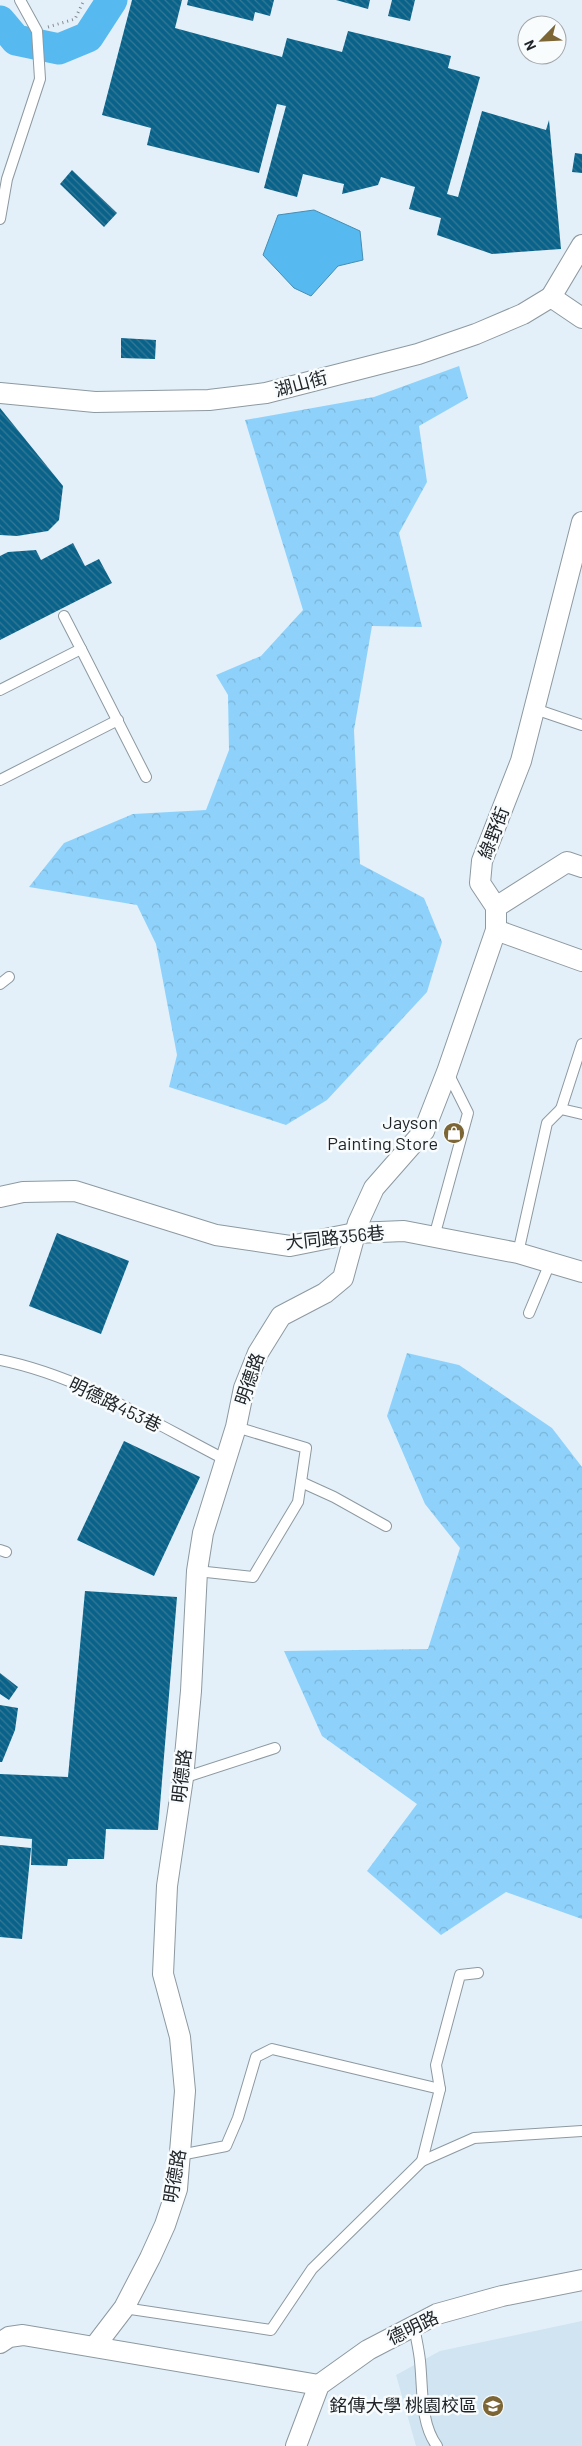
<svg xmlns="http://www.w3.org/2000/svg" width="582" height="2446" viewBox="0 0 582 2446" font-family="Barlow,'Noto Sans TC',sans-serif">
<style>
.built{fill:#d0e4f1}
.forest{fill:url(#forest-crowns)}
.water{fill:#56b9f0;stroke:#468db4}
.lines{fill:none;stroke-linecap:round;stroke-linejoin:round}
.river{stroke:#56b9f0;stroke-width:31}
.building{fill:url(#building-back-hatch)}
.lane-casing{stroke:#8d99a0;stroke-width:12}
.street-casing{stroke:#8d99a0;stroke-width:22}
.path{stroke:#858d94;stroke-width:3;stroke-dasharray:1 4;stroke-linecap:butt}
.lane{stroke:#fff;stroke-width:10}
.street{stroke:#fff;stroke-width:20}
.labels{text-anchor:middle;stroke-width:5;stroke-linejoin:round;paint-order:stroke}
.street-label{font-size:18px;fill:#212529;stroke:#f9fcfd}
.poi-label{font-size:18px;fill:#212529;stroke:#f9fcfd;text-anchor:end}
</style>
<defs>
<pattern id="forest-crowns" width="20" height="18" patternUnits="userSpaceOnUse" patternTransform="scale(1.25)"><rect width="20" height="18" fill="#8ed2fb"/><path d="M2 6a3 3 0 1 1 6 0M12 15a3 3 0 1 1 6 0" fill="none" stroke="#7ab4d7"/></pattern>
<pattern id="building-back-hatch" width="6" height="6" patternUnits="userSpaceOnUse" patternTransform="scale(1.25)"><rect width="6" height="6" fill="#096289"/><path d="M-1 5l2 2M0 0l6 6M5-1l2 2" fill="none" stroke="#367996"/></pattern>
</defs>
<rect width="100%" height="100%" fill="#e3f0f9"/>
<polygon class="built" points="582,2321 582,2446 416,2446 396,2375 440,2351"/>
<g class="forest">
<polygon points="459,366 468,398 419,426 427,482 399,533 422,627 372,626 354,730 360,864 424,898 442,942 427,992 327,1100 286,1125 169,1087 177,1055 156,944 137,905 29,887 64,843 133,814 206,810 229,750 228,695 216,675 261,656 303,610 245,420 374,397"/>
<polygon points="407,1353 459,1365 552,1428 582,1467 582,1919 506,1892 441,1935 367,1871 417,1804 322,1736 284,1651 428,1649 460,1548 425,1504 387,1416"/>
</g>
<polygon class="water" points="314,210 360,231 363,260 338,266 311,296 294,288 263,255 278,215"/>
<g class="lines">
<polyline class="river" points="0,21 16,40 59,49 88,37 112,0"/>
</g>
<g class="building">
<polygon points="132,0 182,0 175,28 282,57 287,38 342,52 348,31 451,56 448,68 480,77 447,194 458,197 482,111 546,130 549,120 561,249 492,254 437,235 441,218 409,209 415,187 381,177 378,185 342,194 344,184 303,174 297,197 264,188 286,106 277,104 259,173 147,145 151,128 102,115"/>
<polygon points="188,0 274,0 270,16 255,12 253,21 187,5"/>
<polygon points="336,0 370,0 368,9"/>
<polygon points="392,0 415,0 410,21 388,16"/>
<polygon points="575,153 582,154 582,173 572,172"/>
<polygon points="72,170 117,213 104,227 60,184"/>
<polygon points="121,338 156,340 155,359 121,358"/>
<polygon points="0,408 63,486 59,520 48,531 17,536 0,535"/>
<polygon points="73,543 85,566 99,559 112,583 0,640 0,556 8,552 36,550 41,560"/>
<polygon points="57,1233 129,1261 101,1334 29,1306"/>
<polygon points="124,1441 200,1477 154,1576 77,1540"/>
<polygon points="85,1591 177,1597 158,1830 106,1829 104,1859 68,1859 67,1866 31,1865 32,1839 0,1836 0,1774 68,1777"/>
<polygon points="0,1673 18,1687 9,1700 0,1694"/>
<polygon points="0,1705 18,1708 15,1730 2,1762 0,1762"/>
<polygon points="0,1845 31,1848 22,1939 0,1937"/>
</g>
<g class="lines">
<g class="lane-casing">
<g id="lane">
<polyline points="0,219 7,179 40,79 37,31 20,0"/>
<polyline points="81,649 146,777"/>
<polyline points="0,690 81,649 64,616"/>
<polyline points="535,709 582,725"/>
<polyline points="0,780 118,720"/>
<polyline points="0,984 9,977"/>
<polyline points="561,1109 582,1044"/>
<polyline points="434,1237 468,1113 448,1073"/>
<polyline points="518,1253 547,1123 561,1109 582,1114"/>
<polyline points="529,1313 550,1263"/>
<path d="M0,1360C80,1376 154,1423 226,1460"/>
<polyline points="301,1482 334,1497 386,1526"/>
<polyline points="0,1550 6,1552"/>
<polyline points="197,1571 253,1577 298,1502 306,1448 236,1427"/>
<polyline points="183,1778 275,1748"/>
<polyline points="180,2155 226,2146 238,2118 256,2057 272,2049 440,2089"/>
<polyline points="422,2161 440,2089 436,2065 460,1975 478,1973"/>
<polyline points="124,2308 271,2330 312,2269 422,2161 474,2138 582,2131"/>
<path d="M414,2326C416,2338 419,2350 420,2361C423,2389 420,2423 437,2446"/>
</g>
</g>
<g class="street-casing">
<g id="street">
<polyline points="551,297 582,245"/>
<polyline points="0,393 95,402 209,400 266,393 418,354 476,334 523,314 551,297 582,318"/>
<polyline points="496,907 567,862 582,867"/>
<polyline points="496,930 582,961"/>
<polyline points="0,1197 23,1192 75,1191 216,1235 290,1246 355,1233 404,1231 518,1253 582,1272"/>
<polyline points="0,2343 9,2337 23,2335 319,2385"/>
<polyline points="95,2346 124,2308 150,2258 165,2225 177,2189 185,2091 180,2037 163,1974 167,1886 183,1778 191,1691 197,1571 203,1533 236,1427 244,1388 258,1353 281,1316 325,1293 343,1278 358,1223 374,1188 424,1131 447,1072 496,930 496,907 480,883 482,861 521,761 582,522"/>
<polyline points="296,2446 319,2385 368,2350 437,2314 502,2296 582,2280"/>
</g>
</g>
<polyline class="path" points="48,27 75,19 84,0"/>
<use href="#lane" class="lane"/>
<use href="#street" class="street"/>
</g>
<defs>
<g id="shop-disc" transform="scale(1.125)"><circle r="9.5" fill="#7c6636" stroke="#f9fcfd"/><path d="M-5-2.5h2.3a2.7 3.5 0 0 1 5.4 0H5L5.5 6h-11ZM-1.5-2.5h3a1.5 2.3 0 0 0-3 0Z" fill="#fff"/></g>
<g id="university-disc" transform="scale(1.125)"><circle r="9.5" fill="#7c6636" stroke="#f9fcfd"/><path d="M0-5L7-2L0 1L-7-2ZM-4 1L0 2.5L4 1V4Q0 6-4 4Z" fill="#fff"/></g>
</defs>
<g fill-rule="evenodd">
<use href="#shop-disc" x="454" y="1133"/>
<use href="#university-disc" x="493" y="2406"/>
</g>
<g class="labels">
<g class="street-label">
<text transform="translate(301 384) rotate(-15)" y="6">湖山街</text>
<text transform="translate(494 833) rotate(-69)" y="6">綠野街</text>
<text transform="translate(335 1238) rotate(-6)" y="6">大同路356巷</text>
<text transform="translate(250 1379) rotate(-71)" y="6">明德路</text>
<text transform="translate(115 1405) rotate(26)" y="6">明德路453巷</text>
<text transform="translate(182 1776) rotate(-83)" y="6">明德路</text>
<text transform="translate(175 2176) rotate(-80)" y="6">明德路</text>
<text transform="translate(413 2328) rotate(-26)" y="6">德明路</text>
</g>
<g class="poi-label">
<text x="438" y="1129">Jayson<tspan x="438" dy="21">Painting Store</tspan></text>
<text x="477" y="2412">銘傳大學 桃園校區</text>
</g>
</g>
<g transform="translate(542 40) rotate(246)"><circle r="24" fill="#f9fcfd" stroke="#a3a6a8"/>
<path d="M0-4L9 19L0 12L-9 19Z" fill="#7c6636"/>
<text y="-8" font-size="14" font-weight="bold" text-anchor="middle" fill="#212529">N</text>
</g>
</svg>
